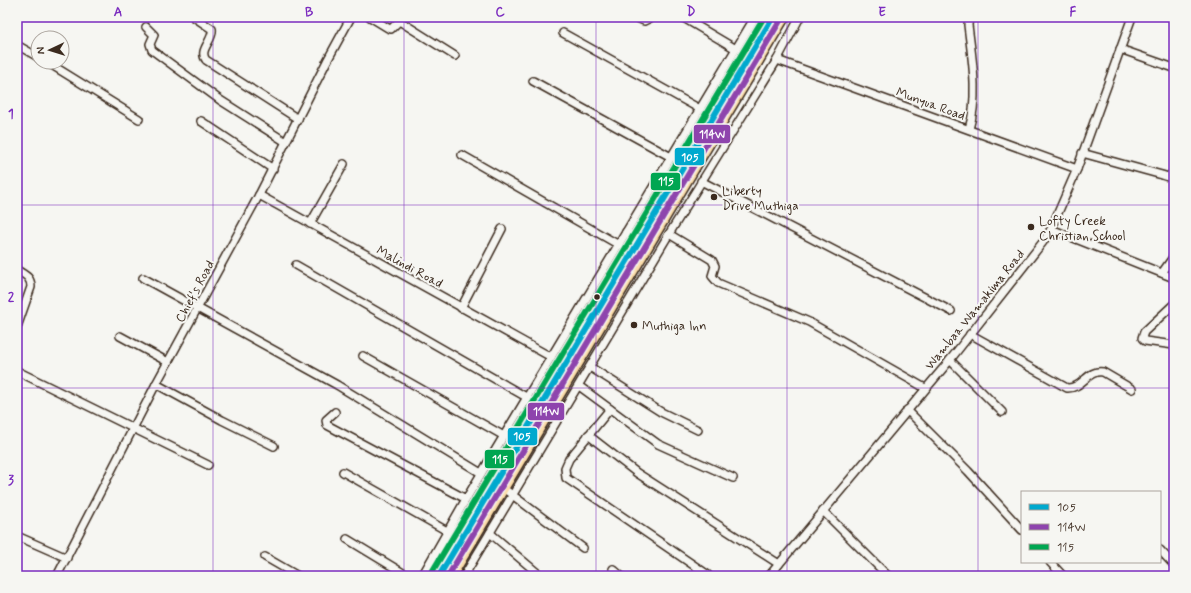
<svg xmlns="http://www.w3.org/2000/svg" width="1191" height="593" viewBox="0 0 1191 593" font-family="Mynerve,sans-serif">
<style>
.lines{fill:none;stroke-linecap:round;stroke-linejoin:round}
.minor-casing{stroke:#3b2a1e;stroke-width:10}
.highway-casing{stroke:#3b2a1e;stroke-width:13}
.minor{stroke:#f6f6f2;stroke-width:7}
.highway{stroke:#fbddab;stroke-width:10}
.bus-1-casing{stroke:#f6f6f2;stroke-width:9}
.bus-2-casing{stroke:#f6f6f2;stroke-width:9}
.bus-3-casing{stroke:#f6f6f2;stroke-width:9}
.bus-1{stroke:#00a9ce;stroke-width:6}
.bus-2{stroke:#8e44ad;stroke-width:6}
.bus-3{stroke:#00a651;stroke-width:6}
.grid{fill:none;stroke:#7b2cbf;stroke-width:1;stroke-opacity:0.55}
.poi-dot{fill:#3b2a1e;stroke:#f6f6f2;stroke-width:1.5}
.labels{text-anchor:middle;stroke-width:4;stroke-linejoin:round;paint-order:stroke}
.street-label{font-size:13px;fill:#3b2a1e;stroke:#f6f6f2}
.poi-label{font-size:13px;fill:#3b2a1e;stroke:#f6f6f2;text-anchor:start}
.line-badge{stroke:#f6f6f2;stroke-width:1.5}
.badge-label{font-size:11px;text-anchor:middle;font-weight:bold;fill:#fff}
.neatline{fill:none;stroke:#7b2cbf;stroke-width:1.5}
.grid-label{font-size:13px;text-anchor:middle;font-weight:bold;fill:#7b2cbf}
</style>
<rect width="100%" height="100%" fill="#f6f6f2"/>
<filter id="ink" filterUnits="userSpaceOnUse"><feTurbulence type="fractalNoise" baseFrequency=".025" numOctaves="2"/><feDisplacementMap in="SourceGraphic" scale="8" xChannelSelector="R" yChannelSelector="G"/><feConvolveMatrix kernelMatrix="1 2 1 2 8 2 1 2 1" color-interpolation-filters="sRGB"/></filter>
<g filter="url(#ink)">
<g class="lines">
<g class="minor-casing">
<g id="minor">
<path d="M194,17L212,29C214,40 198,50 206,60L298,119"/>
<polyline points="370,17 388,28 391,29 399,21 401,22 455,56"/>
<polyline points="635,17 644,21 652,17"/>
<polyline points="682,17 736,49"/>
<path d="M969,17L968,25C972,59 979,96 969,129"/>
<polyline points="146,27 154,35 150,44 152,50 220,100 286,142"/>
<polyline points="563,33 700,109"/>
<polyline points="17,45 38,57"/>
<polyline points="1120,49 1174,68"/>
<polyline points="777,60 1077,169"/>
<polyline points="47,62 139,119"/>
<polyline points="533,81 671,157"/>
<polyline points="201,121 273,169"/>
<polyline points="1082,153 1162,175 1168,177 1174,172"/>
<polyline points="462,155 619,245"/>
<polyline points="701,181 951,311"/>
<polyline points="259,195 551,357"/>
<polyline points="310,224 344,164"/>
<polyline points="1051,229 1174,278"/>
<polyline points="626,232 640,242"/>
<polyline points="669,234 712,260 715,266 712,276 718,283 809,322 925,388"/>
<polyline points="296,265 528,398"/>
<path d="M17,270C25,275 31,277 31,287L17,327"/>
<polyline points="1162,273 1174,256"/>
<polyline points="143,278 337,385 481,473"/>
<polyline points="1174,304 1144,332 1142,338 1145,341 1174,345"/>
<polyline points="461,308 502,229"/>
<polyline points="570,327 583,336"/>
<path d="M970,334L1067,388C1082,389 1088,369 1103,372L1132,389"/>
<polyline points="120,336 168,362"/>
<polyline points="363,356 504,436"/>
<polyline points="950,360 1002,412"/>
<polyline points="590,367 661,412 698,430"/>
<polyline points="17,371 208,465"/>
<polyline points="156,384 222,420 274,446"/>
<polyline points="579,386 658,444 733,478"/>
<polyline points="610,409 569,459 565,468 566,478 708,575"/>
<polyline points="907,410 968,471 1022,530"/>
<polyline points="335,412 326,420 327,425 466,499"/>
<polyline points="588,435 637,473 779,564"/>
<polyline points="343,472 447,531"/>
<polyline points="503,488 583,548"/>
<polyline points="823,511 888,576"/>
<polyline points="490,533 541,576"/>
<polyline points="17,536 67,558"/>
<polyline points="347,539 408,576"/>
<polyline points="1160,550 1174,565"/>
<polyline points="265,557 298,576"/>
<polyline points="1050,562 1063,576"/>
<polyline points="613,569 621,576"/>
<polyline points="57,576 156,384 259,195 327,61 351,17"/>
<polyline points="422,576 466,499 755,17"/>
<polyline points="464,576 669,234 777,60 800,17"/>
<polyline points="769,576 950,360 1043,242 1051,229 1077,169 1132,17"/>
</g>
</g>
<g class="highway-casing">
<g id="highway">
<polyline points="439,576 773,17"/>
<polyline points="451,576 784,17"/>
</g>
</g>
<use href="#minor" class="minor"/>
<use href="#highway" class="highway"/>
<g class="bus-1-casing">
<polyline id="bus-1" points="439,576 773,17"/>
</g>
<g class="bus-2-casing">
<polyline id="bus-2" points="448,576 780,21"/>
</g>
<g class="bus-3-casing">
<polyline id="bus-3" points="432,572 764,17"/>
</g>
<use href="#bus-1" class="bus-1"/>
<use href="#bus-2" class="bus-2"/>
<use href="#bus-3" class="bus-3"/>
</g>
</g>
<path class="grid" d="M213,17V576M404,17V576M596,17V576M787,17V576M978,17V576M17,205H1174M17,388H1174"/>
<g class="poi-dot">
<circle cx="714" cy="197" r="4"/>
<circle cx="1031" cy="227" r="4"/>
<circle cx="597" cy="297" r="3.5"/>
<circle cx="634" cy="325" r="4"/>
</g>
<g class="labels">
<g class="street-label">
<text transform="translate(931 103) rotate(20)" y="5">Munyua Road</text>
<text transform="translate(410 266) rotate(29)" y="5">Malindi Road</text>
<text transform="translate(194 291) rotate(-62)" y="5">Chief's Road</text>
<text transform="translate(974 309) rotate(-51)" y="5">Wambaa Wamakima Road</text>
</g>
<g class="poi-label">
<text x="722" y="195">Liberty<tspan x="722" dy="15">Drive Muthiga</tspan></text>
<text x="1039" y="225">Lofty Creek<tspan x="1039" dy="15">Christian School</tspan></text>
<text x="642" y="330">Muthiga Inn</text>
</g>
</g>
<g class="line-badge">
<rect x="693" y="124" width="38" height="20" rx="4" fill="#8e44ad"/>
<rect x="674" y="147" width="31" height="19" rx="4" fill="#00a9ce"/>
<rect x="650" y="172" width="31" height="19" rx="4" fill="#00a651"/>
<rect x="527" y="402" width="38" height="19" rx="4" fill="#8e44ad"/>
<rect x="507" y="427" width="31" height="19" rx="4" fill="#00a9ce"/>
<rect x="484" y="449" width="31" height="20" rx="4" fill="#00a651"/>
</g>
<g class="badge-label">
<text x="712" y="138">114W</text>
<text x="690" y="161">105</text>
<text x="666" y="185">115</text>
<text x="546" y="415">114W</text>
<text x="522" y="440">105</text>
<text x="500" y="463">115</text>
</g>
<rect width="1191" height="593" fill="none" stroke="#f6f6f2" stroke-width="44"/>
<rect x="1021" y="491" width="140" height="72" fill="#f6f6f2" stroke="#aba49d"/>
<rect x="1029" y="504" width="20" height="6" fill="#00a9ce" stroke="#aba49d"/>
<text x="1057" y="511" font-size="12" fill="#3b2a1e">105</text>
<rect x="1029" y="524" width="20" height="6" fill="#8e44ad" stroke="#aba49d"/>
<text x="1057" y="531" font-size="12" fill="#3b2a1e">114W</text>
<rect x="1029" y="544" width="20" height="6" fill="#00a651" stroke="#aba49d"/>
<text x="1057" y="551" font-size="12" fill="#3b2a1e">115</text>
<g transform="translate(50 50) rotate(266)"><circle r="19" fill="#f6f6f2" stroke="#aba49d"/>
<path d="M0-3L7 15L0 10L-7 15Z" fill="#3b2a1e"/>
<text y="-6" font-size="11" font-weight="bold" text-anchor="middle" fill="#3b2a1e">N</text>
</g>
<rect x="22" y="22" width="1147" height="549" class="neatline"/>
<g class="grid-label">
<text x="118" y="16">A</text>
<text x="309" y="16">B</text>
<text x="500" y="16">C</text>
<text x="691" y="16">D</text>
<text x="882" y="16">E</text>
<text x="1073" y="16">F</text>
<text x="11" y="118">1</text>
<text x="11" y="301">2</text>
<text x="11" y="484">3</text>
</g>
</svg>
